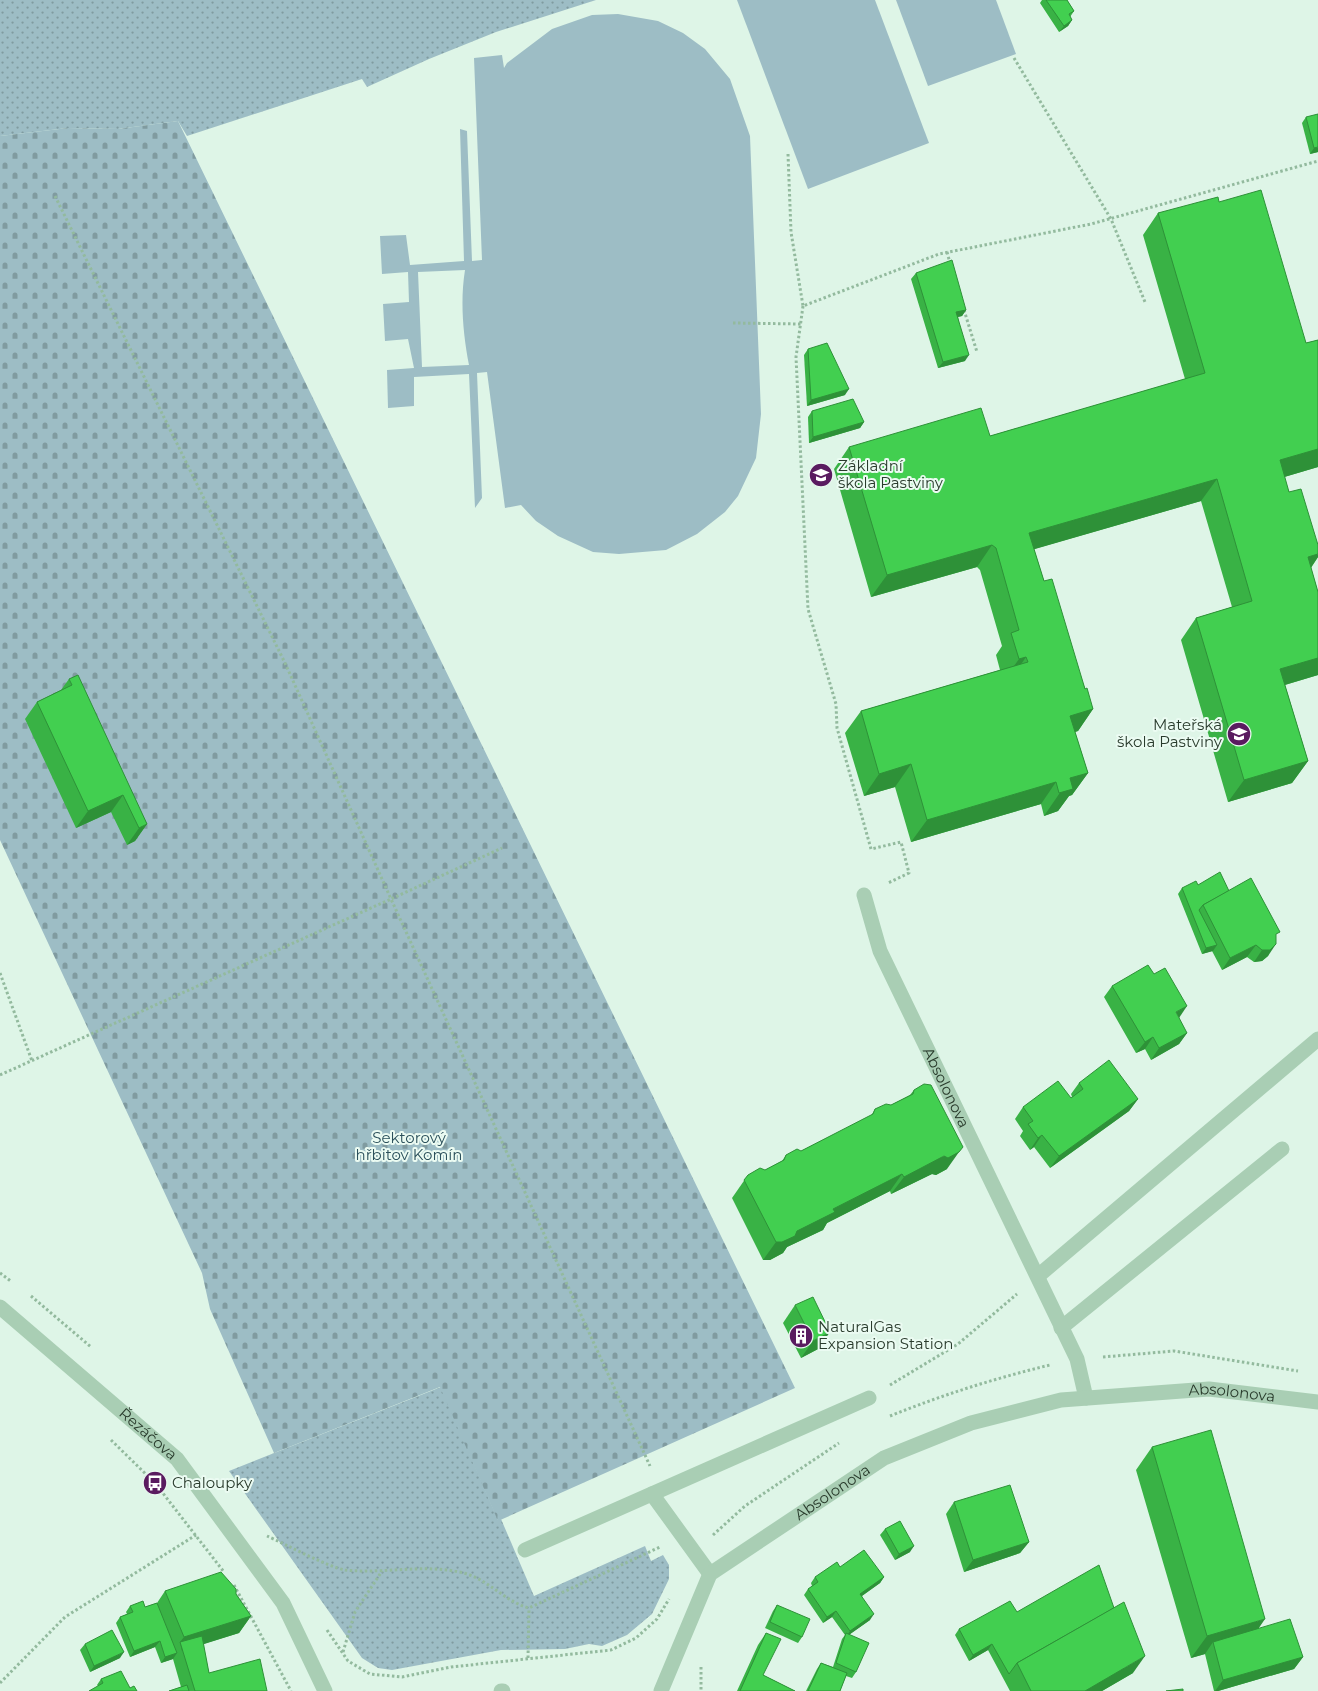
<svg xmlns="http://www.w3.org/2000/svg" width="1318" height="1691" viewBox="0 0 1318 1691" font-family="Montserrat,sans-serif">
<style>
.grass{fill:url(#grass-dots)}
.cemetery{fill:url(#cemetery-stones)}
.pitch{fill:#9dbdc5;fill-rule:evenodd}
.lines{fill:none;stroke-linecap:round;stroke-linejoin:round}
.path{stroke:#93ba9e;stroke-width:3;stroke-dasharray:2.5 2.5;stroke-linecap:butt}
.lane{stroke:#a9ceb4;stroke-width:15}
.street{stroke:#a9ceb4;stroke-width:15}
.wall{fill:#39b245}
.shaded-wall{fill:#2e9138}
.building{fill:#42cf50;stroke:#2e9138}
.labels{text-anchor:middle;stroke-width:4;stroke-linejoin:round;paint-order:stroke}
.poi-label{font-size:15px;fill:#293b2c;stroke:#ebfbf2;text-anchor:start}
.street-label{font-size:15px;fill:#293b2c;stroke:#ebfbf2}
.park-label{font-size:15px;fill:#2b505b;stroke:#ebfbf2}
</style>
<defs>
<pattern id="grass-dots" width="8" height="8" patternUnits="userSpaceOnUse" patternTransform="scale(1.25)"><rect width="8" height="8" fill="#9dbdc5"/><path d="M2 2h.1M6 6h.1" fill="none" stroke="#809ba0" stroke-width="1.8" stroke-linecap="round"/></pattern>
<pattern id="cemetery-stones" width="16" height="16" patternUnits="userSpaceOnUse" patternTransform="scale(1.25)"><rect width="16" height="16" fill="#9dbdc5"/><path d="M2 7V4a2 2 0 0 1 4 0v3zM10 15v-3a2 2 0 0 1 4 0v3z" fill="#809ba0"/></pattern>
</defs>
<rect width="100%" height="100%" fill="#def5e7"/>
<g class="grass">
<polygon points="0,0 596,0 496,32 429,59 367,87 362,79 187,136 178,121 118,129 68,128 0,136"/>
<polygon points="441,1387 498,1520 501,1519 534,1596 645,1546 651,1561 663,1555 669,1565 669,1579 652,1614 627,1635 602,1646 589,1644 565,1649 501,1650 392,1670 378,1668 362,1658 229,1471"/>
</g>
<polygon class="cemetery" points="178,121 795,1388 498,1521 440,1387 274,1453 210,1309 202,1273 0,840 0,136 68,128 118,129"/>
<g class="pitch">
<polygon points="737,0 875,0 929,143 808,189"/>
<polygon points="896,0 996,0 1016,54 928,86"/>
<path d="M618,14L658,21L683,33L705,49L730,79L750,136L761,414L756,458L738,496L725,512L697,534L666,550L619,554L593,552L558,536L536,521L521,505L505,508L487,372L477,373L482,498L475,508L469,374L414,377V406L388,408L387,370L414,368L408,339L385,341L383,304L409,302L408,272L382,274L380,236L406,235L410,265L464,261L460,129L467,131L472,261L482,260L474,58L502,55L504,68L507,63L552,29L592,15ZM465,270C460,301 463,334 469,365L422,367L418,272Z"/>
</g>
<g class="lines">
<g class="path">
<polyline points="1014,58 1111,219 1145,302"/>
<polyline points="788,154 791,232 803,306 939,254 1091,224 1318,161"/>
<polyline points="55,196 285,663 391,899 502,848"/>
<polyline points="947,252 950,263"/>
<polyline points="803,306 796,357 808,609 836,704 837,728 871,849 901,842 909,873 888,883"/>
<polyline points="964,310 977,352"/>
<polyline points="733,323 801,324"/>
<polyline points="0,973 32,1061"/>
<polyline points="0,1075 391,899 650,1466"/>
<polyline points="0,1273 12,1282"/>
<polyline points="31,1296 91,1347"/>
<polyline points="1103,1357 1174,1351 1298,1371"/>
<polyline points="890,1385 958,1344 1017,1294"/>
<path d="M890,1416C942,1395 996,1378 1050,1365"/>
<polyline points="111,1440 155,1483 224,1572"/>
<polyline points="713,1535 745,1506 839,1443"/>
<path d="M267,1536C285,1544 328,1567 345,1570C383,1574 422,1564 459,1572C487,1577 503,1601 529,1608L660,1547"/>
<polyline points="234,1585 291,1691"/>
<polyline points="327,1630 348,1661 370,1674 402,1677 451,1667 611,1650 636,1638 657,1619 669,1599"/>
<polyline points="343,1652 355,1612 382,1571"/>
<polyline points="528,1658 529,1608"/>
<polyline points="701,1667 701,1691"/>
<polyline points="0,1683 65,1617 196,1535"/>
</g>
<g class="lane">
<polyline points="1061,1328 1282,1149"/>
<polyline points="652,1494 710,1574"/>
<polyline points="525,1550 869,1398"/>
</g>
<g class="street">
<path id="s1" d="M864,895L880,951L1077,1359L1086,1398"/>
<polyline points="1038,1276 1318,1039"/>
<path id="s2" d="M0,1307L177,1459L283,1603L325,1691"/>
<polyline points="501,1691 503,1691"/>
<path id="s3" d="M661,1691L710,1574L884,1458L971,1423L1061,1400L1209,1389L1318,1402"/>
</g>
</g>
<g class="wall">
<polygon points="1042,0 1067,0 1074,11 1070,17 1072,20 1068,26 1059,32 1040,3"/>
<polygon points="1306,117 1318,152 1310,154 1302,123"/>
<polygon points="1219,202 1306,343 1318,340 1318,467 1284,477 1289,492 1318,557 1311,568 1318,592 1318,675 1285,685 1308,761 1292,783 1228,802 1181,640 1196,618 1232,607 1201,501 1034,549 1044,581 1093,709 1078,731 1075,732 1088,773 1072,795 1069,796 1058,811 1044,816 1041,804 911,842 895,787 864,796 845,733 861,711 1000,670 996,655 1002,646 980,570 977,567 871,597 834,469 849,447 990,436 1185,379 1143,235 1158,213"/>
<polygon points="916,273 966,310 962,316 958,317 965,361 938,368 911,279"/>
<polygon points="808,349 845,395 807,406 804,355"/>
<polygon points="812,411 864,422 860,428 809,443 808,417"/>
<polygon points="69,679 147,824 135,841 127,845 111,812 76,828 25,719 37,702 61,690"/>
<polygon points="1198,885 1229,891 1276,937 1268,956 1262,961 1254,962 1247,957 1222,970 1212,951 1202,954 1178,894 1182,888"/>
<polygon points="1112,986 1187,1033 1179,1044 1151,1060 1145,1049 1136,1053 1104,997"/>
<polygon points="1079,1083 1138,1099 1129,1111 1050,1168 1034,1147 1030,1150 1020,1136 1023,1131 1015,1119 1023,1107 1071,1098 1072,1097 1071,1094"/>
<polygon points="914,1090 947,1169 936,1175 932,1174 891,1194 890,1191 827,1223 823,1230 787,1247 783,1253 770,1260 763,1260 732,1198 748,1175 765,1170 782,1161 786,1155 801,1151 871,1116 875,1109 891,1105 910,1095"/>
<polygon points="795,1305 818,1349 801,1358 783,1323"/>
<polygon points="1152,1447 1259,1629 1303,1657 1294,1669 1218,1691 1214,1691 1205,1654 1191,1658 1136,1470"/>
<polygon points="954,1502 1029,1542 1020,1553 964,1572 946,1514"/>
<polygon points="885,1529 910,1552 895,1560 880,1535"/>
<polygon points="840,1567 884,1577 880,1583 862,1596 870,1620 850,1634 856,1672 852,1678 846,1676 840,1691 806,1691 817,1669 821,1663 833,1667 842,1639 845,1635 832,1617 823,1623 804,1595 808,1589 812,1586 811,1583 815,1577"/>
<polygon points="165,1591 236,1594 251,1616 239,1633 203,1644 209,1673 267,1691 169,1691 181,1687 173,1659 161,1663 155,1647 130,1657 116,1623 120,1617 127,1614 126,1612 130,1606 145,1607 157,1603"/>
<polygon points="777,1605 802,1637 798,1643 765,1628 773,1611"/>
<polygon points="1017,1612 1133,1673 1102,1691 1010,1691 988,1650 969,1661 955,1635 959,1629"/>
<polygon points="766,1633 763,1675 795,1691 737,1691 758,1645"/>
<polygon points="85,1644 120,1658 90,1672 80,1650"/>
<polygon points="101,1679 130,1688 98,1686 97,1685"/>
</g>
<g class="shaded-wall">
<polygon points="1072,20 1068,26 1059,32 1064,26"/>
<polygon points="1318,147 1318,152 1310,154 1314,148"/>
<polygon points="966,310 962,316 952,318 956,312"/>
<polygon points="969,355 965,361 938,368 943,362"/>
<polygon points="849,389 845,395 807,406 811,400"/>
<polygon points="864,422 860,428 809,443 813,437"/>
<polygon points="1318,449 1318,467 1264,483 1280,460"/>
<polygon points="1217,479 1201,501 1014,555 1029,533"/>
<polygon points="992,545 977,567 871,597 887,575"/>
<polygon points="1318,554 1318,557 1305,576 1308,557"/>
<polygon points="1026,657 1011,679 1003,681 1019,659"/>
<polygon points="1318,658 1318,675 1264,691 1280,669"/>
<polygon points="1093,709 1078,731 1055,738 1070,716"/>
<polygon points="1308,761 1292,783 1228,802 1244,780"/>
<polygon points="911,764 895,787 864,796 879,774"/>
<polygon points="1088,773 1072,795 1069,796 1058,811 1044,816 1070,778"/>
<polygon points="1056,782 1041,804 911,842 927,820"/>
<polygon points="123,795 111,812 76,828 88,811"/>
<polygon points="147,824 135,841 127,845 139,828"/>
<polygon points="1276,944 1268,956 1262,961 1254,962 1262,950"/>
<polygon points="1217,945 1213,951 1202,954 1206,948"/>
<polygon points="1256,945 1247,957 1222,970 1230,958"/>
<polygon points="1187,1006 1179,1018 1176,1012"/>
<polygon points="1187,1033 1179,1044 1151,1060 1159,1048"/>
<polygon points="1153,1037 1145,1049 1136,1053 1145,1042"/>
<polygon points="1138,1099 1129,1111 1050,1168 1059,1156"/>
<polygon points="1042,1135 1034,1147 1030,1150 1038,1138"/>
<polygon points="959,1152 947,1169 936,1175 932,1174 891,1194 904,1177 944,1156"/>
<polygon points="902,1174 890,1191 827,1223 823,1230 787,1247 783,1253 770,1260 763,1260 776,1242 833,1209"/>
<polygon points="830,1332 818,1349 801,1358 813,1341"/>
<polygon points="1029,1542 1020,1553 964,1572 973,1560"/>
<polygon points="914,1546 910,1552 895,1560 899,1554"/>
<polygon points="884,1577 880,1583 856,1600 860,1594"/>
<polygon points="836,1611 832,1617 823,1623 827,1617"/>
<polygon points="874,1614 870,1620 846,1637 850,1631"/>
<polygon points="251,1616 239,1633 182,1651 180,1642 184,1637"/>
<polygon points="1265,1619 1250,1641 1213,1642 1205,1654 1191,1658 1207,1636"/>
<polygon points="160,1641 155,1647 130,1657 134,1651"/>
<polygon points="992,1644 988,1650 969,1661 973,1655"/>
<polygon points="124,1652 120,1658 90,1672 94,1666"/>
<polygon points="177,1653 173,1659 161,1663 165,1657"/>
<polygon points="1145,1656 1133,1673 1102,1691 1085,1691"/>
<polygon points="1303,1657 1294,1669 1218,1691 1215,1691 1223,1680"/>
</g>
<g class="building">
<polygon points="1046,0 1067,0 1074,11 1069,14 1072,20 1064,26"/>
<polygon points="1318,114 1318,147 1314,148 1306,117"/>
<polygon points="1261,190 1306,343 1318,340 1318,449 1280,460 1289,492 1301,489 1318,545 1318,554 1308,557 1318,592 1318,658 1280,669 1308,761 1244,780 1196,618 1252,601 1217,479 1029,533 1044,581 1052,579 1085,689 1087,688 1093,709 1070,716 1088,773 1070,778 1073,789 1059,793 1056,782 927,820 911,764 879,774 861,711 1028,662 1026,657 1019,659 1011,633 1019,630 996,548 992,545 887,575 849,447 981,408 990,436 1205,373 1158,213 1218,197 1219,202"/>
<polygon points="952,260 966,310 956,312 969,355 943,362 916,273"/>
<polygon points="827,343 849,389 811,400 808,349"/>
<polygon points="853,399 864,422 813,437 812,411"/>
<polygon points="78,675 147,824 139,828 123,795 88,811 37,702 72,685 69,679"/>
<polygon points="1220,872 1229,891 1203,905 1199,910 1217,945 1206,948 1182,888 1196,881 1198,885"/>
<polygon points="1251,878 1280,932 1276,934 1276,944 1270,950 1262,950 1256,945 1230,958 1203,905"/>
<polygon points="1148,965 1154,974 1165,968 1187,1006 1176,1012 1187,1033 1159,1048 1153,1037 1145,1042 1112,986"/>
<polygon points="1109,1060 1138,1099 1059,1156 1042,1135 1038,1138 1028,1124 1033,1121 1023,1107 1058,1081 1071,1098 1083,1089 1079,1083"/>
<polygon points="924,1084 931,1085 963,1147 959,1152 948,1158 944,1156 904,1177 902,1174 833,1209 835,1212 797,1231 795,1236 782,1242 776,1242 744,1180 748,1175 760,1168 765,1170 784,1160 786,1155 797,1149 801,1151 873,1114 875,1109 886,1104 891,1105 913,1094 914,1090"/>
<polygon points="813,1297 830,1332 813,1341 795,1305"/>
<polygon points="1211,1430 1265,1619 1207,1636 1152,1447"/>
<polygon points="1010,1485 1029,1542 973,1560 954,1502"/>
<polygon points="900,1521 914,1546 899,1554 885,1529"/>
<polygon points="864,1550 884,1577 860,1594 874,1614 850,1631 836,1611 827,1617 808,1589 818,1582 815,1577 837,1562 840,1567"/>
<polygon points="1099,1565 1114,1608 1017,1663 1009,1674 992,1644 973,1655 959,1629 1010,1601 1017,1612"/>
<polygon points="221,1572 236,1589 236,1594 251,1616 184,1637 165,1591"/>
<polygon points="143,1601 145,1607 157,1603 177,1653 165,1657 160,1641 134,1651 120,1617 133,1612 130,1606"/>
<polygon points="1124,1602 1145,1656 1085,1691 1031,1691 1017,1663"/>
<polygon points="777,1605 810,1619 802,1637 770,1622"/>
<polygon points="1290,1619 1303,1657 1223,1680 1213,1642"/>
<polygon points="112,1630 124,1652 94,1666 85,1644"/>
<polygon points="766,1633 781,1639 763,1675 795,1691 740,1691"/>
<polygon points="846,1633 869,1643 856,1672 836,1663"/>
<polygon points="202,1636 209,1673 260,1659 267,1691 195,1691 180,1642"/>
<polygon points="821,1663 847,1673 840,1691 808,1691"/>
<polygon points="121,1671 130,1688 134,1686 137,1691 89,1691 103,1683 101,1679"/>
<polygon points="187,1685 189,1691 169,1691"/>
<polygon points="1183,1689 1183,1691 1166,1691"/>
</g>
<defs>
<g id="school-disc" transform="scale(1.25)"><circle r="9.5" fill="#5a1b60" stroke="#ebfbf2"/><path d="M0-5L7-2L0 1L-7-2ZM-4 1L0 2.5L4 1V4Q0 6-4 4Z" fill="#fff"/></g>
<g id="building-disc" transform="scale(1.25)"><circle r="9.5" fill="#5a1b60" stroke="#ebfbf2"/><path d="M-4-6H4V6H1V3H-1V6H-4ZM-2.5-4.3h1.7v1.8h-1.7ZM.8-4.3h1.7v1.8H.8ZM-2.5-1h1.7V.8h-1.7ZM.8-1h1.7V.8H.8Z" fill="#fff"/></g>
<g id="bus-disc" transform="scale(1.25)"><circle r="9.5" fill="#5a1b60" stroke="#ebfbf2"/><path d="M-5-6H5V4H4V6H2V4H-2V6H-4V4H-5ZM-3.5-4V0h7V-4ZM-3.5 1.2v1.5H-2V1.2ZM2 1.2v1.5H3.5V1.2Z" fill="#fff"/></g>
</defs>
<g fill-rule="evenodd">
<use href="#school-disc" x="821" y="475"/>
<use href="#school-disc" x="1239" y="734"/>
<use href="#building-disc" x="801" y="1336"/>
<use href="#bus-disc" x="155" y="1483"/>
</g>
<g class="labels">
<g class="poi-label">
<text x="838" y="471">Základní<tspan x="838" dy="17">škola Pastviny</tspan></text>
<text x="1222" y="730" text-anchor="end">Mateřská<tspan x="1222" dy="17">škola Pastviny</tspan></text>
<text x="818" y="1332">NaturalGas<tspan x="818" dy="17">Expansion Station</tspan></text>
<text x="172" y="1488">Chaloupky</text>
</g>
<g class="street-label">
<text dy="5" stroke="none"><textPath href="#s1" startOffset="210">Absolonova</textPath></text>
<text dy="5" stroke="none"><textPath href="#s3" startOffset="694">Absolonova</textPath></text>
<text dy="5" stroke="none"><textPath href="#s2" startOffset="195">Řezáčova</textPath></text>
<text dy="5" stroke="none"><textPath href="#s3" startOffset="274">Absolonova</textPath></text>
</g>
<g class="park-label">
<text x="409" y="1143">Sektorový<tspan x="409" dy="17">hřbitov Komín</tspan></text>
</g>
</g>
</svg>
